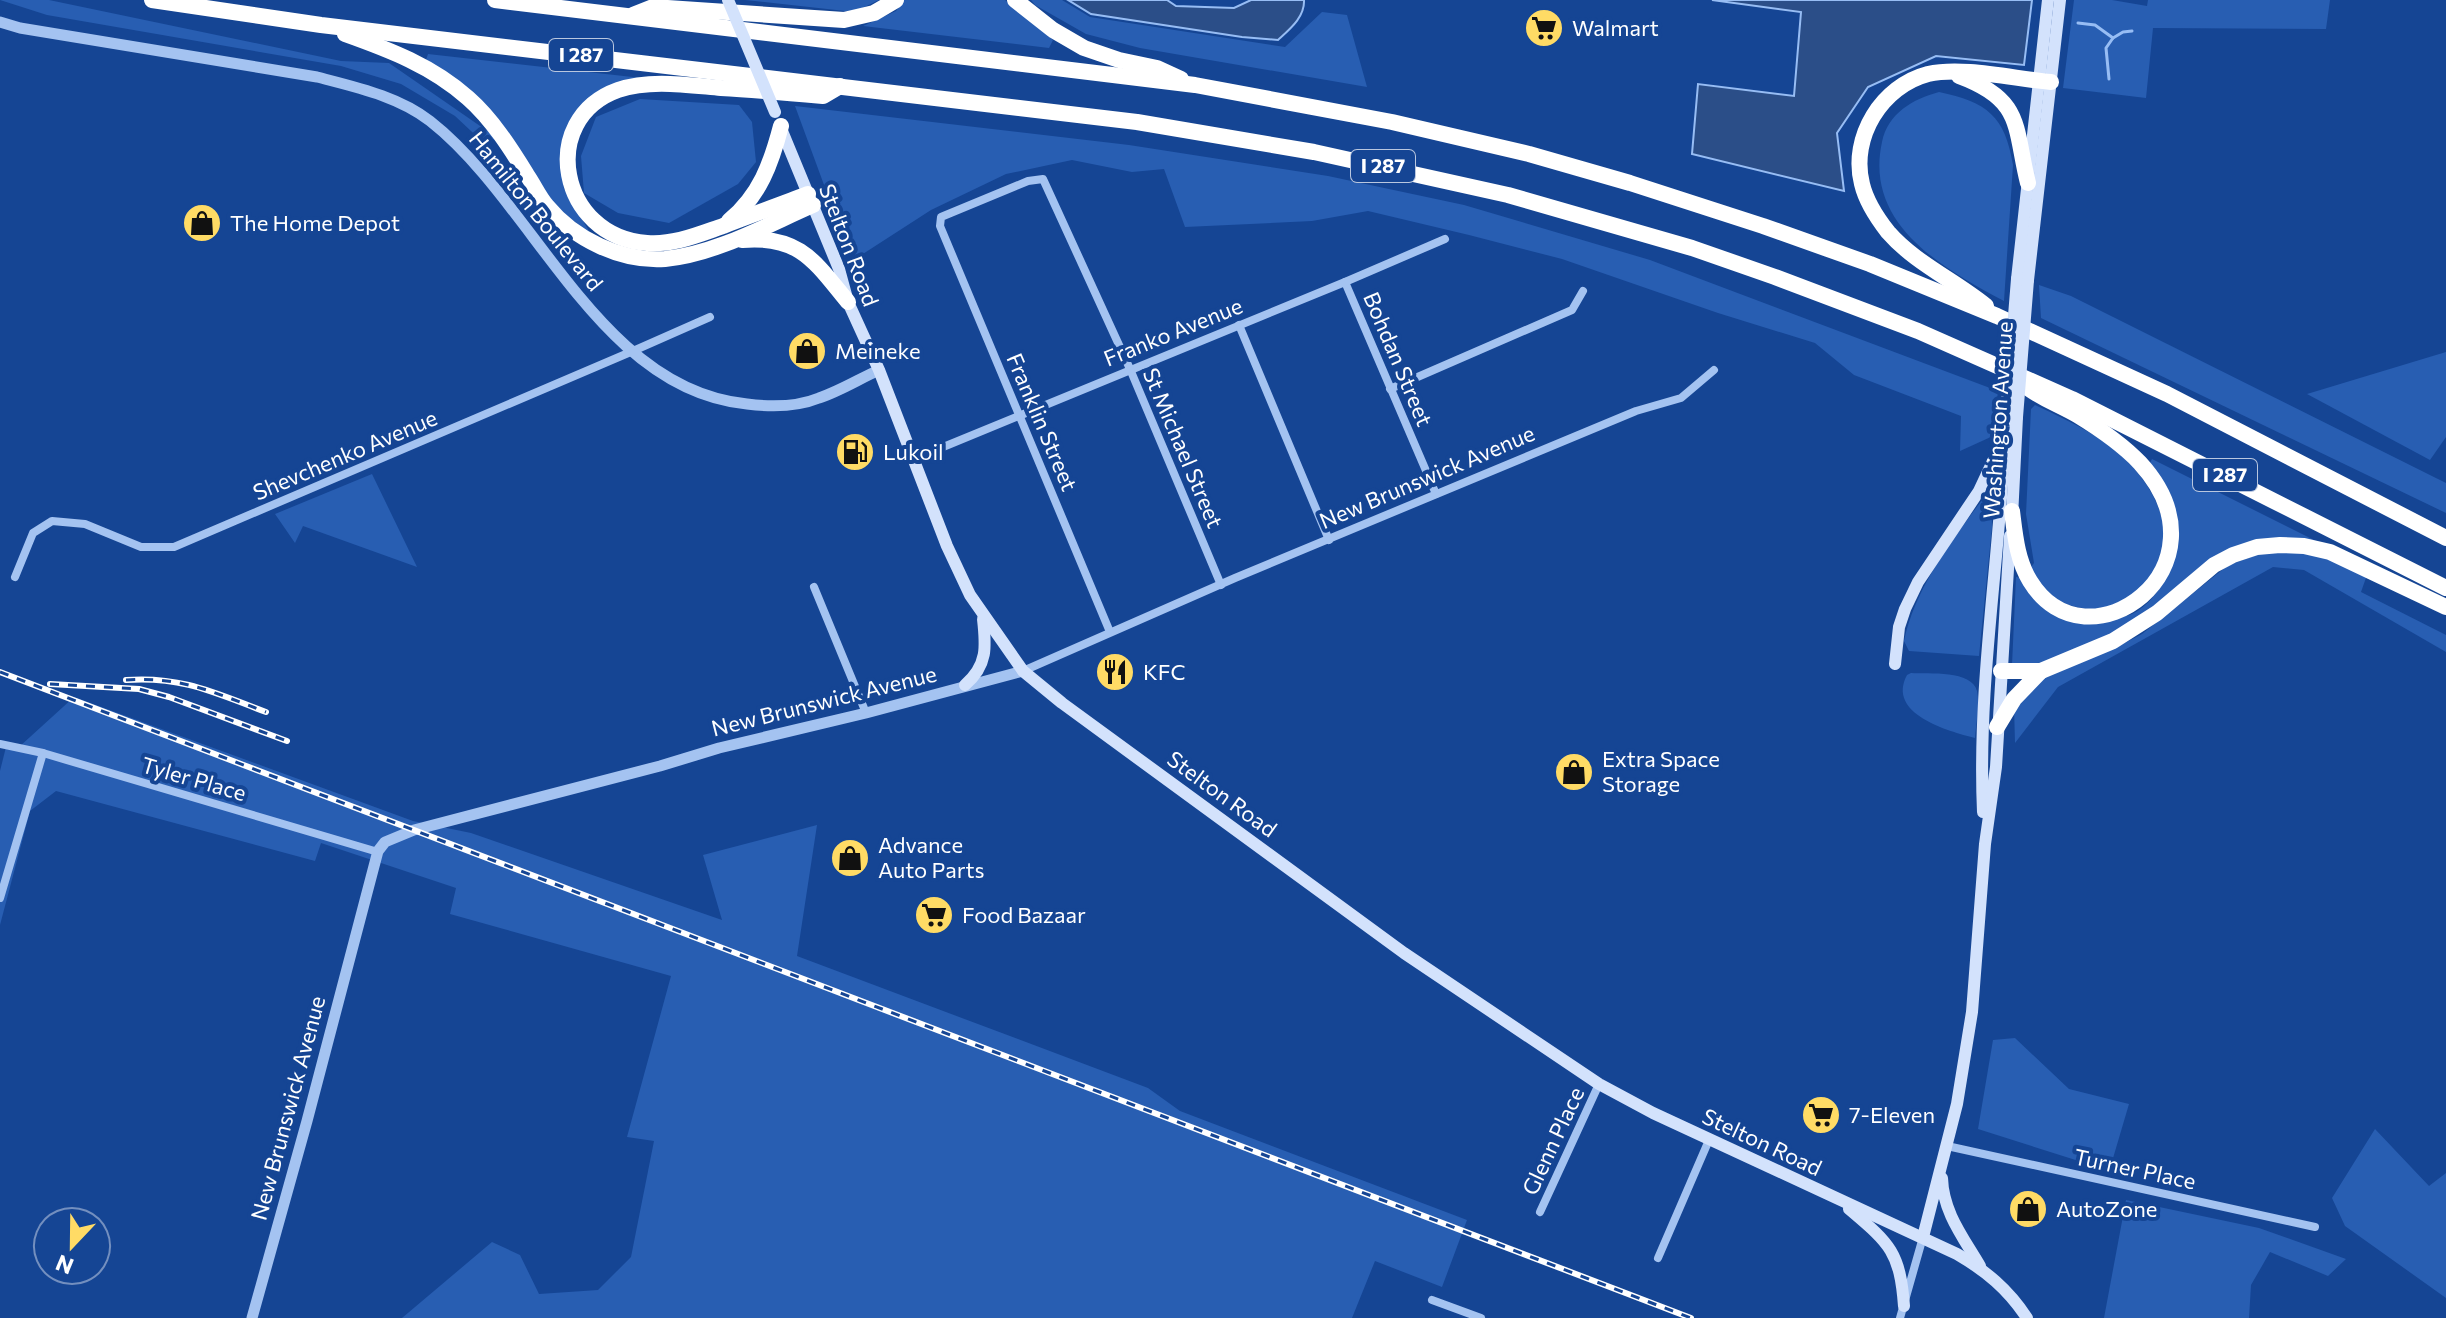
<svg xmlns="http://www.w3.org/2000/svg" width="2446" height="1318" viewBox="0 0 2446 1318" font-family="Commissioner,sans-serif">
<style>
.green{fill:#285eb2}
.water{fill:#2b4e88;stroke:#97bdf4;stroke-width:2}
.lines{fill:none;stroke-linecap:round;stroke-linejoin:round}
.stream{stroke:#97bdf4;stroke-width:3}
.minor{stroke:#a4c3f1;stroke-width:8}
.tertiary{stroke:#a4c3f1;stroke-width:11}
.secondary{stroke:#d3e2fc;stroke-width:12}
.motorway{stroke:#fff;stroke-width:16}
.rail-casing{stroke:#fff;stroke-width:6}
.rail{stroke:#154594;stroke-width:3;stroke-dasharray:9;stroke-linecap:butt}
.secondary-bridge{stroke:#d3e2fc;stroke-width:12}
.labels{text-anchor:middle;stroke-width:8;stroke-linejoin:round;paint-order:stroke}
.shield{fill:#154594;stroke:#b9c7df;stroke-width:2}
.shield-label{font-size:20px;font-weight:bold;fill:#fff}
.poi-label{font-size:22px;fill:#fff;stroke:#154594;text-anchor:start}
.street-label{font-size:22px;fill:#fff;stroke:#154594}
</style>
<rect width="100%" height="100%" fill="#154594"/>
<g class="green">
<polygon points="0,0 49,0 341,61 389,63 496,137 487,146 455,116 401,84 341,66 47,15"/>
<polygon points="745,0 879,0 854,12"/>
<polygon points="904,0 1005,0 1053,40 1049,48 863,26 896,11"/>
<polygon points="1031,0 1062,0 1090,17 1285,47 1322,12 1347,15 1367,87 1140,48 1086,34 1035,5"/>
<polygon points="2074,0 2112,0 2147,6 2148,0 2330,0 2326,29 2153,28 2146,98 2063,88"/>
<polygon points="428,54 668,81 597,95 562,171 564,189 592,236 557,208 426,60"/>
<path d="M1939,92C1987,102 2005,116 2013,165L2004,301C1942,268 1864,224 1882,142C1888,113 1913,99 1939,92Z"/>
<polygon points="640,99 739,105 752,122 756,162 738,184 669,223 618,213 584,193 581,156 596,117"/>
<polygon points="795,106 1129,145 1328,176 1464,205 1650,260 1998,391 1993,436 1960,451 1961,416 1854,375 1815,343 1718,313 1562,259 1469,235 1368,211 1312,221 1185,227 1164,169 1132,172 1072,160 1006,174 931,210 852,261"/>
<polygon points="2039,285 2071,296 2446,483 2446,513 2041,318"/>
<polygon points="2446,352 2446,437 2430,460 2307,394"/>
<path d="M2035,405C2075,424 2117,442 2144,481C2156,498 2167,522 2164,544C2161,565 2139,598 2119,606C2100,613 2069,609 2054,597C2044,590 2037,579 2029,570L2034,563L2026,514L2031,409Z"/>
<path d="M2152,459L2324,545L2268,539L2140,621L2040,665H2012L2016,577L2022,578C2042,609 2046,607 2082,613C2091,615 2102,618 2112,618C2148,620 2172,574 2177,545L2150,463Z"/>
<polygon points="372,474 417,567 303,526 295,543 275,514"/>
<path d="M1991,488L1992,527L1979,656L1909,651L1904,641C1916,584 1957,534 1991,488Z"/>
<polygon points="2303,552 2325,558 2367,575 2361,592 2446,635 2446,652 2304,570 2273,567 2058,687 2015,743 2014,707 2034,685 2051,673 2117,647 2142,634 2227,566 2261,553"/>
<path d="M1911,673C1929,674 1972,670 1977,691C1980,705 1976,724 1975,738C1948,731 1886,714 1907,675Z"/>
<polygon points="74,697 413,821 471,833 722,920 703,855 817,825 797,956 1148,1088 1180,1111 1467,1220 1442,1287 1375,1261 1352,1318 402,1318 492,1242 520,1255 539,1294 598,1290 631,1257 654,1141 627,1137 671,976 450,914 456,888 321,843 315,861 56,791 30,811 0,925 0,771 7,743 19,747"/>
<polygon points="2015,1038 2069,1089 2129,1104 2111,1165 2085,1163 1978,1129 1993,1040"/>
<polygon points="2375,1129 2429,1186 2446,1173 2446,1298 2345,1226 2332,1198"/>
<polygon points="2126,1200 2259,1228 2346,1259 2328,1276 2270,1252 2251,1285 2249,1318 2104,1318"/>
</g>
<g class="water">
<path d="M1068,0H1167L1176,6L1234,8L1251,0H1304C1305,17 1290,29 1278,40L1242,37L1091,14Z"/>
<polygon points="1712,0 2032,0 2024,65 1936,56 1868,87 1837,133 1844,191 1692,154 1698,84 1794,96 1801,12"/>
</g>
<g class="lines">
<g class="stream">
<polyline points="2078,23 2095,25 2113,38 2123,32 2132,31"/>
<polyline points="2109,79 2106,48 2113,38"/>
</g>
<g class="minor">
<polyline points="1345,282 1436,494"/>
<polyline points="1239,325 1329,540"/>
<polyline points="1390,389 1572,310 1583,291"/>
<polyline points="914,459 1345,282 1445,239"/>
<polyline points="15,577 33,533 52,521 85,524 141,547 174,547 633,351 710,317"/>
<polyline points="814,587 866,713"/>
<polyline points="1110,632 940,226 941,217 1028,181 1043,179 1130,369 1221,585"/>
<polyline points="1023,671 1235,578 1636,411 1681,398 1714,370"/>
<polyline points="0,744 43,753 378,852"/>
<polyline points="0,898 43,753"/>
<polyline points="1947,1146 2315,1227"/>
<polyline points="1540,1212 1599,1084"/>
<polyline points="1658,1258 1709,1140"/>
<polyline points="1432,1300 1481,1318"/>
<polyline points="1900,1318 1923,1237"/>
</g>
<g class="tertiary">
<path d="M0,22L20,28L317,77C355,87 398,96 430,121C535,203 599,390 747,404C771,407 797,407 819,398C840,391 859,379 879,370"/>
<polyline points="252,1318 307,1121 378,851 385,842 414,830 660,766 719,748 866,713 1023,671"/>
</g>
<g class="secondary">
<path d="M780,126L839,269L848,302L879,370L947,546L970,595L1023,671L1062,703L1404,953L1599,1084L1653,1113L1957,1254C1986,1271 2008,1289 2027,1318"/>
<polyline points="2017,279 2048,0"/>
<polyline points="2028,280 2060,0"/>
<polyline points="2012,517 2017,417"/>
<polyline points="1895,664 1899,627 1905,609 1918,582 1979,491 2001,444"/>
<path d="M965,685C988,665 986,646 983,619"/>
<path d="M1983,812C1977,679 2002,547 2006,414"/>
<path d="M1942,1178C1943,1212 1963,1237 1980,1266"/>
<path d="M1849,1209C1889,1243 1900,1251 1904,1306"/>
<polyline points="1923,1237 1957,1104 1972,1012 1985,844 1996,767 2010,536"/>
</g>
<g class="motorway">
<polyline points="152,0 321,25 1137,122 1314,152 1508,195 1692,248 1775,277 1918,331 2072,399 2446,588"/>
<polyline points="495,0 1195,85 1392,122 1529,154 1630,183 1763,226 1870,264 1997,316 2167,394 2446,538"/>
<polyline points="1015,0 1053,30 1084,48 1119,60 1157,68 1181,79"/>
<polyline points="633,15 653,7 844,20 874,13 896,0"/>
<path d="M345,34C390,50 432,66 468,98C492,119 511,149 527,175C534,185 539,197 547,206C574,239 621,262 665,259C716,254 767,225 813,205"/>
<path d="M1959,76C2024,100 2014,127 2028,183"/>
<path d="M808,194C780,205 751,215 723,226C697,235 674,245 647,243C559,237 537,119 618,90C650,79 687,85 721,88C755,90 789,93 823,96L840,86"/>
<path d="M729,221C760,195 771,164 781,126"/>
<path d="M742,240C800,235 815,262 848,302"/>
<path d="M1986,306C1954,280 1915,263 1888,232C1877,218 1866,201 1862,184C1850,137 1882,86 1928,74C1963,66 2015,79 2051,82"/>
<path d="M2012,511C2015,535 2017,560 2030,581C2087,674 2235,567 2140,463C2122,444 2100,429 2077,415C2058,404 2037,397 2020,382"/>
<polyline points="2001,671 2041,671 2113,641 2157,613 2214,565 2233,555 2257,547 2280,545 2304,546 2330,552 2446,607"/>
<polyline points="1997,727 2014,699 2041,671"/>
</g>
<g class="rail-casing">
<g id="rail">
<polyline points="0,672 1691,1318"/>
<path d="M126,680C182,676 215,693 266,712"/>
<polyline points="50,684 139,689 169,697 287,741"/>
</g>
</g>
<use href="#rail" class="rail"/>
<g class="secondary-bridge">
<polyline points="728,0 775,112"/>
<polyline points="2006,414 2017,279"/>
<polyline points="2017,417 2028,280"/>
</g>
</g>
<defs>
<g id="supermarket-disc" transform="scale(2)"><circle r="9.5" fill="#ffdb65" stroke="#154594"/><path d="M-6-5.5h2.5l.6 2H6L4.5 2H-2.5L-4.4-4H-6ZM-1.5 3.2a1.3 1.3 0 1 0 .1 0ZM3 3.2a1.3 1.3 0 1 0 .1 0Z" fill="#111"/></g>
<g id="shop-disc" transform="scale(2)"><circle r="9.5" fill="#ffdb65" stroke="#154594"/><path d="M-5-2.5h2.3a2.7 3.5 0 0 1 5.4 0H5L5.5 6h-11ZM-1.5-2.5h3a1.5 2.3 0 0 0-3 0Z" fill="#111"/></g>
<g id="fuel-disc" transform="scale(2)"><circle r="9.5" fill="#ffdb65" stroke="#154594"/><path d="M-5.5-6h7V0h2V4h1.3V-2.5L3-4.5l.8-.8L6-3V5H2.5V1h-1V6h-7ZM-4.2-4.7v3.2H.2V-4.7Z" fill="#111"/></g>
<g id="restaurant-disc" transform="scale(2)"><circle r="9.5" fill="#ffdb65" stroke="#154594"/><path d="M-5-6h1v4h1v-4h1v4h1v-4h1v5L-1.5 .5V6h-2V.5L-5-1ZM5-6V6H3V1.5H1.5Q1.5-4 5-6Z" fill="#111"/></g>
</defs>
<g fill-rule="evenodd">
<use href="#supermarket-disc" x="1544" y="28"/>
<use href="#shop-disc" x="202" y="223"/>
<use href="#shop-disc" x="807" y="351"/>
<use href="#fuel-disc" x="855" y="452"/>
<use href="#restaurant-disc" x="1115" y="672"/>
<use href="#shop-disc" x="1574" y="772"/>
<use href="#shop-disc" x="850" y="858"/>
<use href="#supermarket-disc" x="934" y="915"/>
<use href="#supermarket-disc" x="1821" y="1115"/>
<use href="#shop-disc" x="2028" y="1209"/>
</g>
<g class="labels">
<g class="shield">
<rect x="549" y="39" width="64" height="32" rx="6"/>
<rect x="1351" y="150" width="64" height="32" rx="6"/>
<rect x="2193" y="459" width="64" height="32" rx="6"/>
</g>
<g class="shield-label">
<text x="581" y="62">I 287</text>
<text x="1383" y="173">I 287</text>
<text x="2225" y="482">I 287</text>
</g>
<g class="poi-label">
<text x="1572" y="36">Walmart</text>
<text x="230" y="231">The Home Depot</text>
<text x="835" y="359">Meineke</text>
<text x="883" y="460">Lukoil</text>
<text x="1143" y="680">KFC</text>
<text x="1602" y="767">Extra Space<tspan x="1602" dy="25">Storage</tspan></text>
<text x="878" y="853">Advance<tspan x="878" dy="25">Auto Parts</tspan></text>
<text x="962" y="923">Food Bazaar</text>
<text x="1849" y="1123">7-Eleven</text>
<text x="2056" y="1217">AutoZone</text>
</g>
<g class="street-label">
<text transform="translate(536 211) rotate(51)" y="8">Hamilton Boulevard</text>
<text transform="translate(849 245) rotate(69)" y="8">Stelton Road</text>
<text transform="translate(1173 332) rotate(-22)" y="8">Franko Avenue</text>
<text transform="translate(1398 359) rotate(67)" y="8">Bohdan Street</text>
<text transform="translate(1998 420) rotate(-86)" y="8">Washington Avenue</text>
<text transform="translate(1042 422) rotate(67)" y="8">Franklin Street</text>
<text transform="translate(1183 448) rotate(67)" y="8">St Michael Street</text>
<text transform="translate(345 455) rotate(-23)" y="8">Shevchenko Avenue</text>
<text transform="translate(1427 477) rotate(-23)" y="8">New Brunswick Avenue</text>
<text transform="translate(824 701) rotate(-14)" y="8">New Brunswick Avenue</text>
<text transform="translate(194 779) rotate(16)" y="8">Tyler Place</text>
<text transform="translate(1222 794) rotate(36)" y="8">Stelton Road</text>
<text transform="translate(288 1108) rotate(-75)" y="8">New Brunswick Avenue</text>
<text transform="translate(1553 1141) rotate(-65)" y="8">Glenn Place</text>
<text transform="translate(1762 1142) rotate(25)" y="8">Stelton Road</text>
<text transform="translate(2135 1169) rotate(12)" y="8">Turner Place</text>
</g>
</g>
<g transform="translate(72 1246) rotate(202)"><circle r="38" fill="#154594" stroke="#738fbf" stroke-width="2"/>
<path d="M0-6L14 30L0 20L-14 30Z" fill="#ffdb65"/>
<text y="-12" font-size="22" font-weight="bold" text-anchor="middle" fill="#ffffff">N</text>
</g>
</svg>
